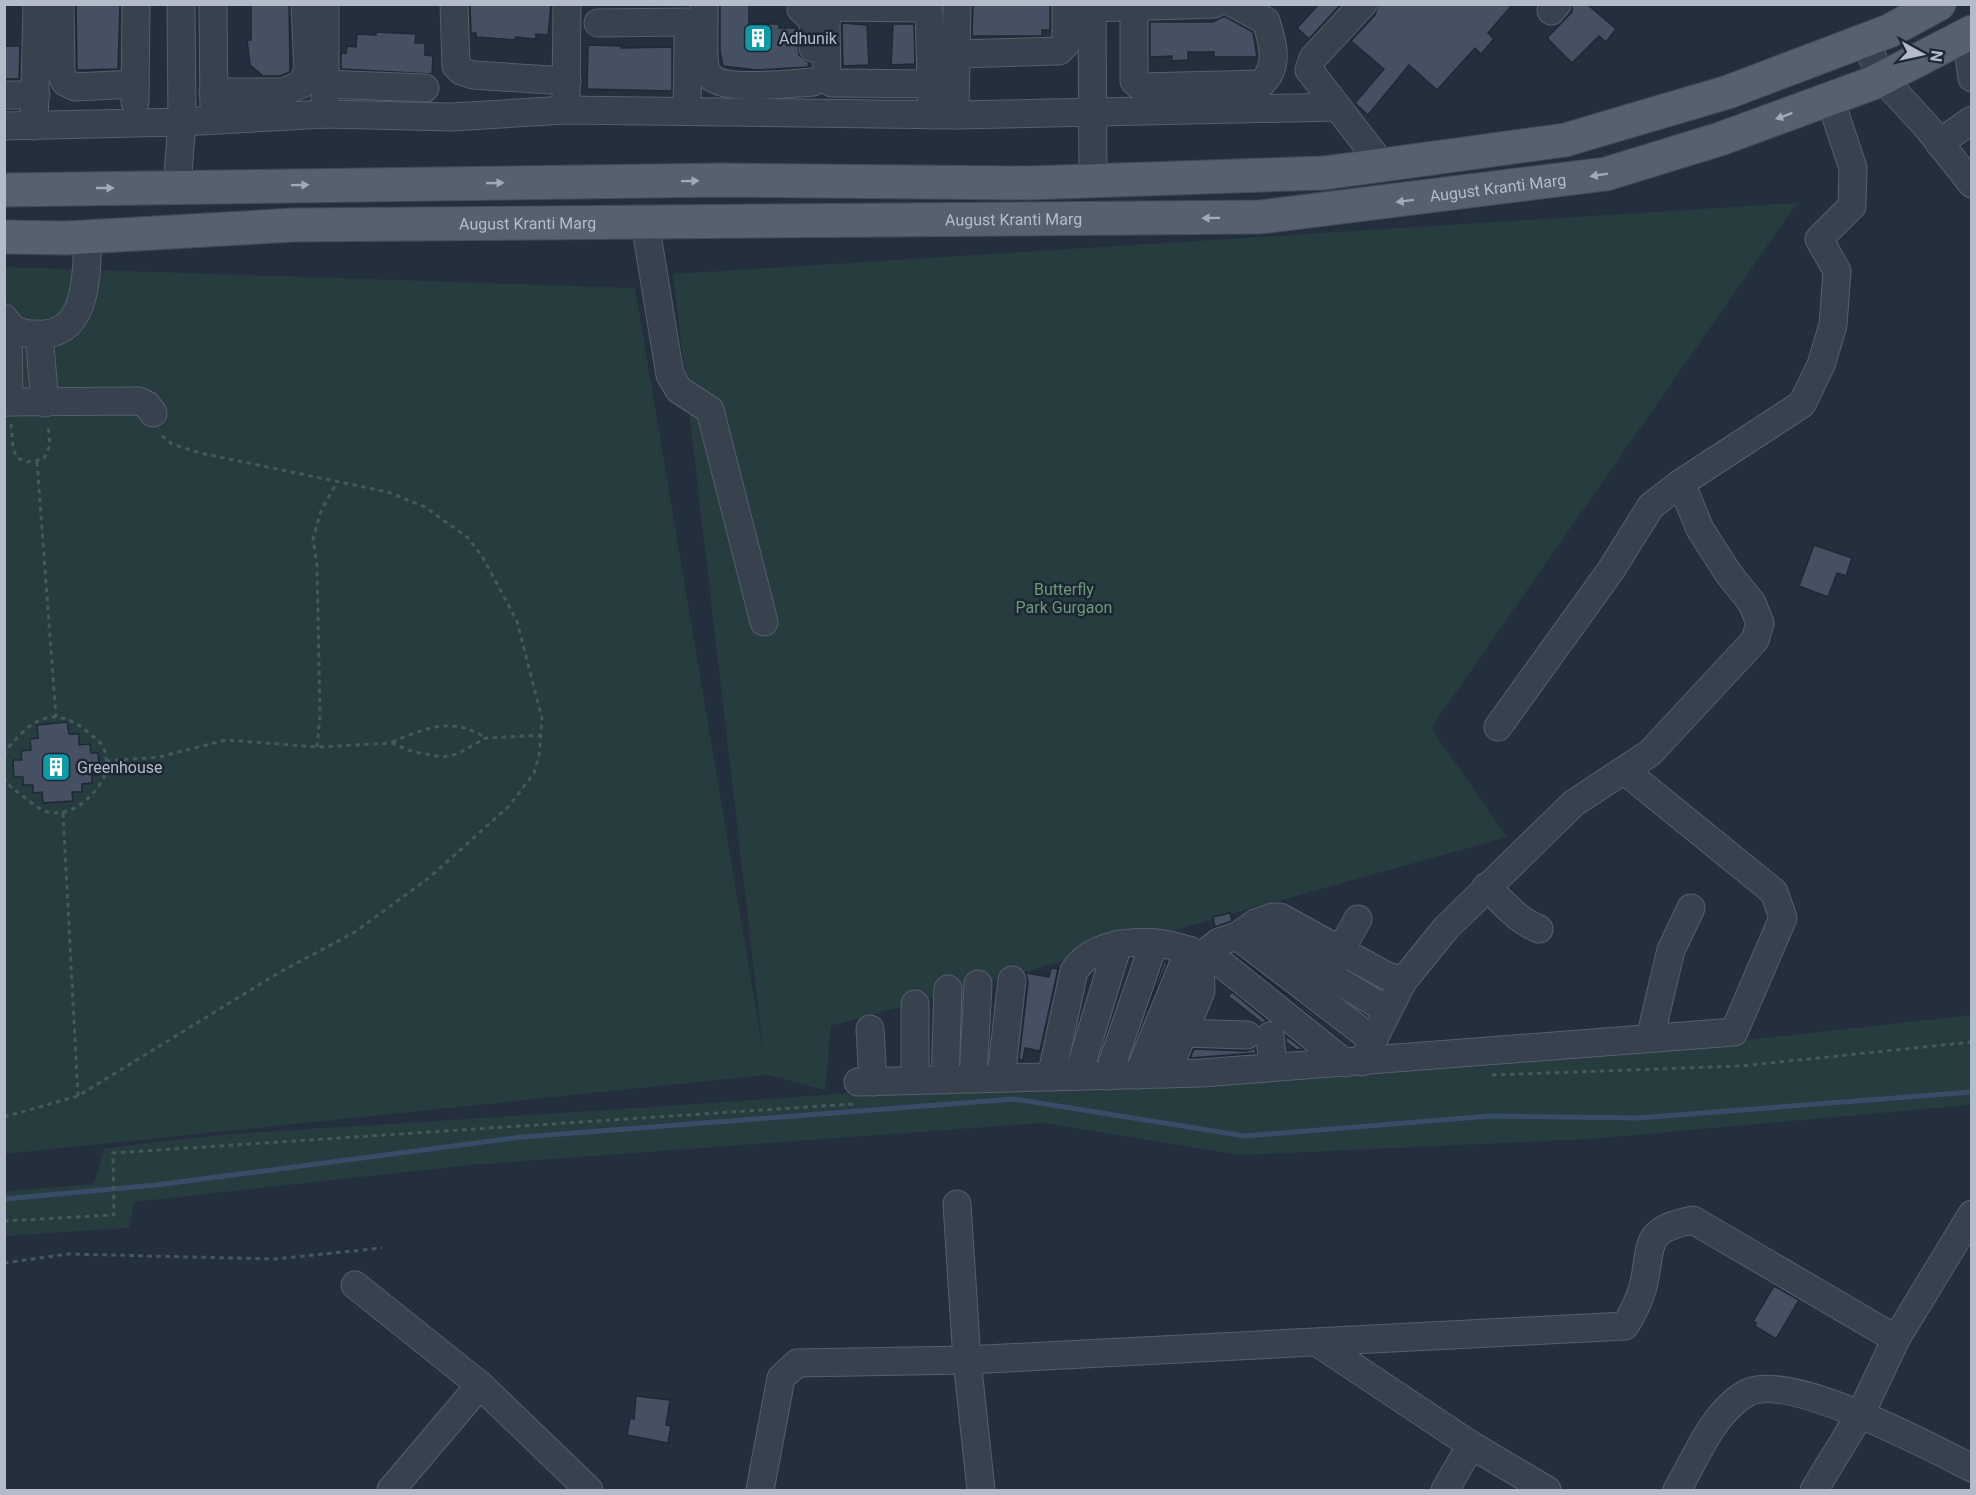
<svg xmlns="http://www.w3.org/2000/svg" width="1976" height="1495" viewBox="0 0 1976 1495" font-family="Roboto,sans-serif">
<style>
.green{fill:#263c3f}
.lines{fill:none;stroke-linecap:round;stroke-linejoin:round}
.stream{stroke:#394c67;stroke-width:5}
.building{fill:#455162;stroke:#1f2835;stroke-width:1.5}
.minor-casing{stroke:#565f6c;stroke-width:29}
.major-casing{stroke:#414a57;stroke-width:35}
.path{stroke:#44595c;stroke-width:3;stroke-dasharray:4.5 4.5;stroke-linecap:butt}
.minor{stroke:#38414e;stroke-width:27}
.major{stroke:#56606e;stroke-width:33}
.oneway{fill:#a1aab7}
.labels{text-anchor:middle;stroke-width:5;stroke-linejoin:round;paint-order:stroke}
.poi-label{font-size:16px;fill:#b4bcc9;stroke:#1d2633;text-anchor:start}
.street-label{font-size:16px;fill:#b4bcc9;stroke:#1d2633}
.park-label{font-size:16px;fill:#6b9a76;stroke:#1d2633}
</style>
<rect width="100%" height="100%" fill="#242f3e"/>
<g class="green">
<polygon points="1797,203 1431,728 1507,837 831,1026 825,1090 767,1075 5,1154 5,267 635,288 764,1057 673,274"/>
<path d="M1971,1015V1105L1590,1139L1241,1155L1042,1123L471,1165L134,1202L129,1228L5,1236V1191L94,1184L104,1149C204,1134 305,1129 406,1123C552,1113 699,1105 845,1093L1711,1044Z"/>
</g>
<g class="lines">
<polyline class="stream" points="4,1199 156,1185 522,1137 1014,1099 1245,1136 1490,1116 1638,1118 1972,1092"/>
</g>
<g class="building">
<polygon points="76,4 120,4 118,69 77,70"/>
<polygon points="251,4 289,4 290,72 280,76 263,76 250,65 247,40 251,40"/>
<polygon points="470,4 551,4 548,35 536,34 536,39 516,37 515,40 476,37 476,33 471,33"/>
<polygon points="720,4 749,4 749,24 779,24 779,28 796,28 799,55 809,63 808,67 757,70 723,66 720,51"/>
<polygon points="973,4 1050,4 1050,30 1042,30 1042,36 972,36"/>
<polygon points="1319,4 1341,4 1309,39 1297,28"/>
<polygon points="1378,4 1513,4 1488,33 1494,39 1481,54 1475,48 1437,90 1409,65 1368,115 1355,103 1384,69 1351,41 1375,15"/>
<polygon points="1572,4 1587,4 1616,29 1606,42 1599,36 1572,63 1547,38 1572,12"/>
<polygon points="1224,16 1253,32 1257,57 1214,57 1214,52 1188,52 1188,60 1172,61 1172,56 1150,57 1150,22 1213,22"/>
<polygon points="842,23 867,25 869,65 843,66"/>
<polygon points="893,24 914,24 915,64 891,65"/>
<polygon points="376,32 416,34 415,43 425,43 425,55 433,56 432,74 341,69 341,53 346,53 347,46 356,47 357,34 376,35"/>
<polygon points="588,45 621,46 621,48 672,47 672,91 587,89"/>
<polygon points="4,46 20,46 19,79 4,79"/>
<polygon points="1814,545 1852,558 1846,576 1837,573 1828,597 1799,586"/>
<polygon points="67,722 69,734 79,734 79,745 90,744 91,753 98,753 100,774 92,775 92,783 82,784 82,792 72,792 73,801 43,803 42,792 33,793 33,785 23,785 23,777 14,777 13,760 22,760 21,751 31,750 30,739 38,738 37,725"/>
<polygon points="1230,913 1232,921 1215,927 1213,917"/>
<polygon points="1236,955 1314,1015 1313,1017"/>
<polygon points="1164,962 1167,963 1147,1010"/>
<polygon points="1051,968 1058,969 1040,1051 1025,1048 1023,1060 1019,1059 1028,982 1026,973 1049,977"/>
<polygon points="1232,992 1267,1021 1262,1023 1228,996"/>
<polygon points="1286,1036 1303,1049 1297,1050 1286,1042"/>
<polygon points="1255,1048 1256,1053 1190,1058 1194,1049 1247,1051"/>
<polygon points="1774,1286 1799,1300 1776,1339 1755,1326 1756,1323 1753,1321"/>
<polygon points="636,1396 670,1400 666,1425 671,1426 668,1443 627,1435 630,1418 634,1419"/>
</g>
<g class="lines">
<g class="minor-casing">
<g id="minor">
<polyline points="60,4 61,74 65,82 75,87 135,84"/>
<polyline points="213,4 214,111"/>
<polyline points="325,4 325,114"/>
<polyline points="454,4 456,66 461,71 473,75 567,81"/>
<path d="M704,4C705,20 701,63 708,74C721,93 791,83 813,82"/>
<polyline points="1092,4 1093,182"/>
<path d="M1134,4V81L1141,87L1261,84C1280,67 1273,43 1266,21L1234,4"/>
<polyline points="1363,4 1313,58 1309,70 1383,166"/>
<polyline points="1092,8 1214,4"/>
<polyline points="801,9 813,20 813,48"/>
<polyline points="1551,11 1557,4"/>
<polyline points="598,23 688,22"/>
<polyline points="1966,35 1972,78"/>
<polyline points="1864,40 1882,78 1927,127 1972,184"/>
<polyline points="957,54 1059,51 1066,44 1066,4"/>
<polyline points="325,84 425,88"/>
<polyline points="931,84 832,83 827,80 826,22 829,9 835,7 923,8 929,12 932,115"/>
<polyline points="213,92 283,92 302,84 308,70 305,4"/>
<polyline points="4,95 36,95"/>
<polyline points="566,99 567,4"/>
<polyline points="135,102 136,4"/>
<polyline points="687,111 688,36"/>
<polyline points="955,115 957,4"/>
<polyline points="4,126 182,122 325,114 452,117 566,110 955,115 1337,107"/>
<polyline points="34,126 37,4"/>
<polyline points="1939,143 1972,120"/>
<polyline points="177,187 182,122 181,4"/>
<polyline points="645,223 670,375 679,390 710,410 764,622"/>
<path d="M4,318C12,331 21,334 36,334C89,338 86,273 88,237"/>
<polyline points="8,323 9,402"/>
<polyline points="39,335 45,403"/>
<polyline points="4,402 139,401 147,405 153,413"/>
<polyline points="1498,727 1611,570 1651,506 1681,483"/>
<path d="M1486,887C1504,902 1517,921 1539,929"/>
<polyline points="1358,919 1327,974 1387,1010"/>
<polyline points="1256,923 1327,974"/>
<polyline points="1237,936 1373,1040"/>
<polyline points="1200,957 1219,942 1237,936 1256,923 1273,917 1280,917 1385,975 1403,981"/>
<polyline points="1200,957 1223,965 1345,1063"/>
<polyline points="915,1004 915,1080"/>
<polyline points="870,1029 873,1082"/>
<polyline points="1183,1033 1247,1035"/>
<polyline points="1270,1036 1273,1066"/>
<polyline points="1650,1038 1671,950 1691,908"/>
<polyline points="1362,1062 1403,981 1446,928 1574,803 1650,753 1755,640 1760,623 1752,603 1728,573 1700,529 1681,483 1802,404 1821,365 1833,325 1837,271 1819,239 1852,206 1853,168 1830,99"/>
<polyline points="1138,1075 1189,950"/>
<polyline points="1078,1076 1118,944"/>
<polyline points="1108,1076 1154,943"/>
<path d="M1051,1077L1074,971C1096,935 1169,936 1200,957L1201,991L1166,1074"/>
<polyline points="1001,1078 1012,980"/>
<polyline points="973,1079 978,984"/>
<polyline points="945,1080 948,989"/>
<polyline points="858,1082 1202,1073 1734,1032 1783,918 1774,892 1625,771"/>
<polyline points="957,1204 967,1360 981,1490"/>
<polyline points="355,1285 480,1385 589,1490"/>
<polyline points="1318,1343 1471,1445 1547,1490"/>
<polyline points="391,1490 480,1385"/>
<path d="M760,1490L781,1378L797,1363L967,1360L1625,1326C1633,1313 1639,1301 1643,1287C1653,1245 1641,1230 1693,1220L1896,1339"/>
<polyline points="1445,1490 1471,1445"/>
<path d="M1677,1490C1696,1458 1712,1414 1745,1394C1786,1369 1930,1447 1972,1468"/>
<polyline points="1814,1490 1861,1413 1896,1339 1972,1214"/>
</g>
</g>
<g class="major-casing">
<g id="major">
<polyline points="4,190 723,180 1029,183 1324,173 1565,140 1728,92 1889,31 1939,4"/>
<path id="s1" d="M4,237L66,238L294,225L1260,217L1606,174L1720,139L1873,83L1972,32"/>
</g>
</g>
<g class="path">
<polyline points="11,424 13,448 17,458 27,462 44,459 50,445 48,425"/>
<polyline points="37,462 56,717"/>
<path d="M392,742C427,728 451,716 486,738"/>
<polyline points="317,747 320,716 317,566 313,539 321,511 338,480"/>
<path d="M4,755C8,746 15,740 22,733C44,711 65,713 88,732C93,737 102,742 104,749C107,756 106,765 106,773C97,794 73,818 48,812C39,810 31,802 24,797C16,791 9,787 4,777"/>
<polyline points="106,761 159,757 226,740 317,747 392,743 413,752 443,757 457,754 486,738 542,735"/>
<polyline points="63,813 78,1096"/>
<polyline points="1492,1075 1741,1066 1972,1042"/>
<polyline points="4,1117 78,1096 280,972 355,932 430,877 509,806 534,773 539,756 542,719 517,621 482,556 467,537 425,507 388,492 200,453 172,444 160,434"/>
<polyline points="4,1221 114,1215 113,1153 853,1104"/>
<polyline points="4,1263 68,1254 275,1259 382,1248"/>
</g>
<use href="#minor" class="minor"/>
<use href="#major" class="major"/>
</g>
<defs><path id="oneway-solid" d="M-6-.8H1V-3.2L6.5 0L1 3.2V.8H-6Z" transform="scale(1.5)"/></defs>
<g class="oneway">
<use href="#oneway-solid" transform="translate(1784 116) rotate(160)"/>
<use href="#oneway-solid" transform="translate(1599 175) rotate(171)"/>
<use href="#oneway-solid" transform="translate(690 181) rotate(-1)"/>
<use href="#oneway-solid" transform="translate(495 183) rotate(-1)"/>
<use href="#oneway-solid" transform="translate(300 185) rotate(-1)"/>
<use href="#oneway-solid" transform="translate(105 188)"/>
<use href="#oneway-solid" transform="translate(1405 201) rotate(173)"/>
<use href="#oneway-solid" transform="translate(1211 218) rotate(179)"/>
</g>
<defs>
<g id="building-square" transform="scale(1.5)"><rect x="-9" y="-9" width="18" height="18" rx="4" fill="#0f9aa8" stroke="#1d2633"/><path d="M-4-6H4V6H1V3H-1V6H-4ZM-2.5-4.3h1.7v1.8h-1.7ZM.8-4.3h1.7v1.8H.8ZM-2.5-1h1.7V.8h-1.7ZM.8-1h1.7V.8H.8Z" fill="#fff"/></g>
</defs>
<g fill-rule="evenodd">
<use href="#building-square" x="758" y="38"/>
<use href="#building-square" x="56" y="767"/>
</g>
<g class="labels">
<g class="poi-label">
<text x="779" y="44">Adhunik</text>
<text x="77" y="773">Greenhouse</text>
</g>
<g class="street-label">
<text dy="6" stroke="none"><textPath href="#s1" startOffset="1496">August Kranti Marg</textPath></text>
<text dy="6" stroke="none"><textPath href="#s1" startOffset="1010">August Kranti Marg</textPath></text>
<text dy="6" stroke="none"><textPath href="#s1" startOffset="524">August Kranti Marg</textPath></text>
</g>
<g class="park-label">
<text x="1064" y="595">Butterfly<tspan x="1064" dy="18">Park Gurgaon</tspan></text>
</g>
</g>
<rect width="1976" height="1495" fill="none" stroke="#b4bcc9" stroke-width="12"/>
<g transform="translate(1922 54) rotate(98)" stroke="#1d2633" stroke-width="4.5" paint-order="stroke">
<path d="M0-4.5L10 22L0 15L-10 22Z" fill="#b4bcc9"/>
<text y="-9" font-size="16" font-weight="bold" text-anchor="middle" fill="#b4bcc9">N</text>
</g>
</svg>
